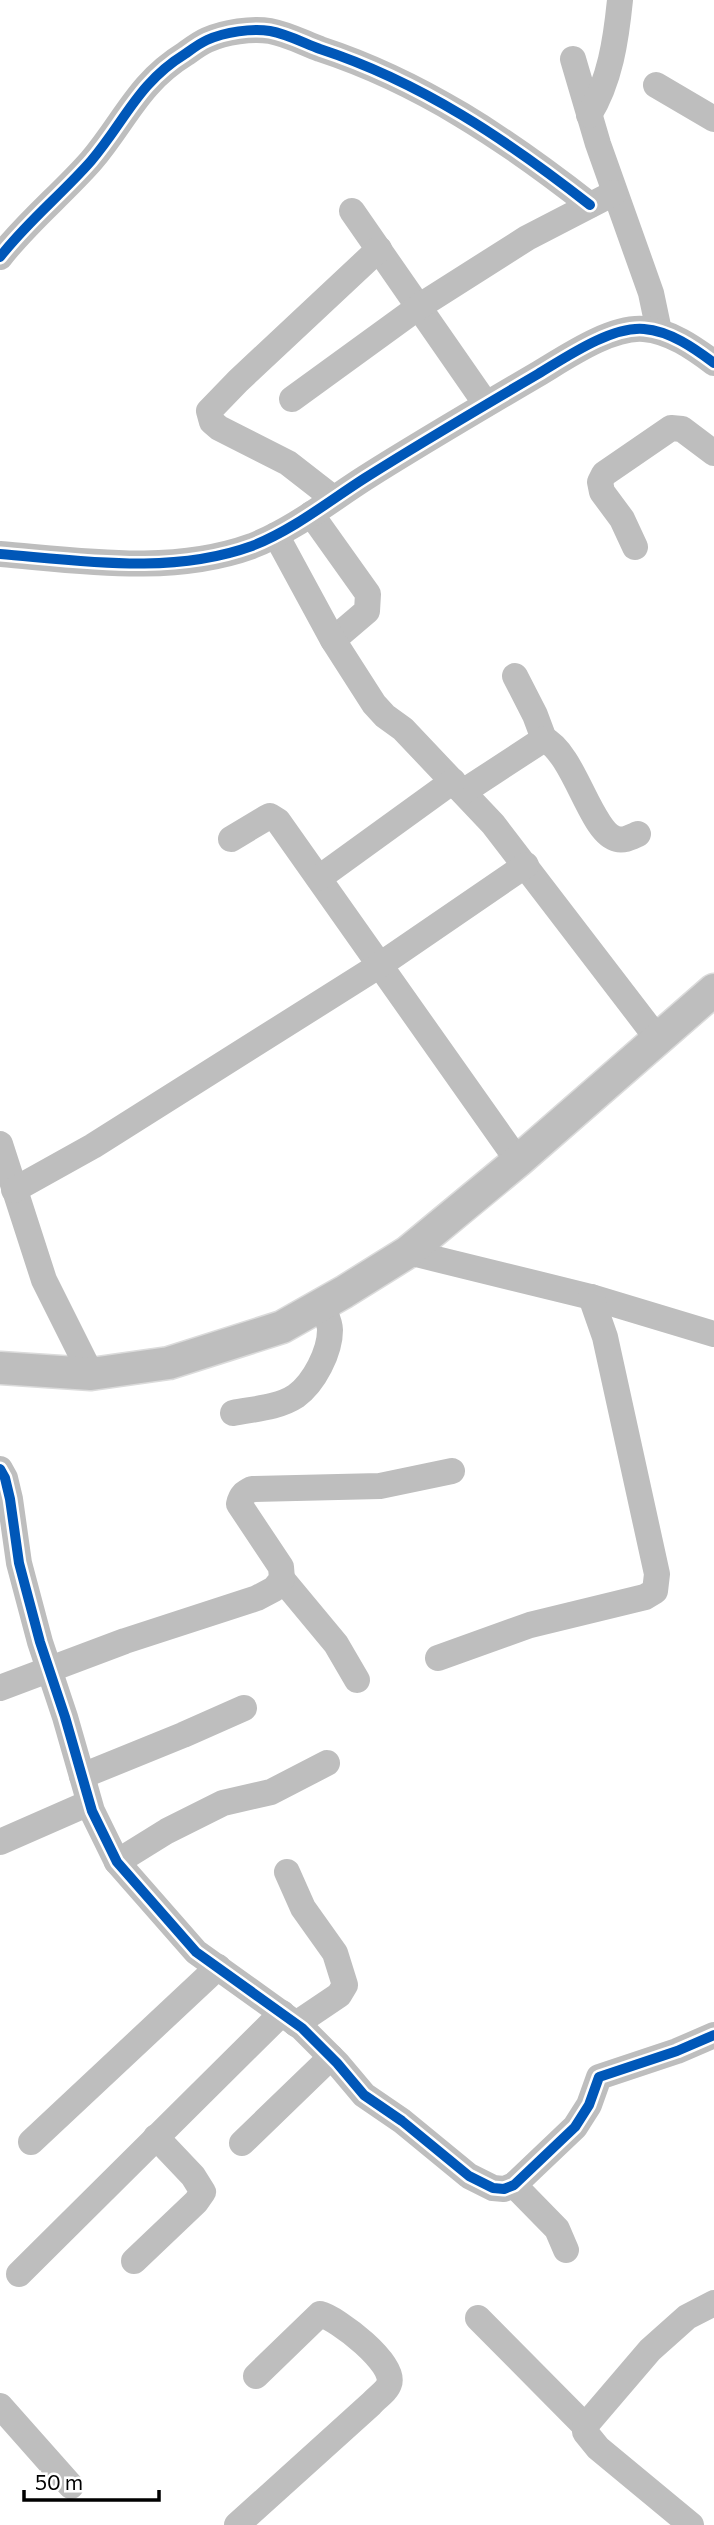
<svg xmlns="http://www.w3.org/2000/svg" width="714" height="2525" viewBox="0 0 714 2525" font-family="Commissioner,sans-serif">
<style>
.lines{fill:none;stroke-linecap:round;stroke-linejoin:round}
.major-casing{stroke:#dbdbdb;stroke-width:35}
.minor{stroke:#bebebe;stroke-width:26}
.major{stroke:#bebebe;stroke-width:32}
.cycleway-casing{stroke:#fff;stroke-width:15}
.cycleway{stroke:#0057b8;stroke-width:10}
</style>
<rect width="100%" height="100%" fill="#fff"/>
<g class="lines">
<g class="major-casing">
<polyline id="major" points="0,1368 91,1374 169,1363 282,1327 344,1292 408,1252 518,1161 714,990"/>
</g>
<g class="minor">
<polyline points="573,59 598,144 651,293 659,331"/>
<polyline points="656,85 714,119"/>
<path d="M589,115C610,81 616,40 620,0"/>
<polyline points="352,211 486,404"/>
<path d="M0,257C27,222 62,194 91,161C125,121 138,83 185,54C192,49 200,43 207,40C225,32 252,28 270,31C287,34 304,43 320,49C421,82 507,140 590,205"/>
<polyline points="292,399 420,306 527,238 614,193"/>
<polyline points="333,498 288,463 219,428 212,422 209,411 238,381 379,249"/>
<polyline points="311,514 368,594 367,611 333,640"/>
<polyline points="276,535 333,640 374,704 385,716 403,729 493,824 657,1038"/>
<polyline points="635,547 622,519 602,492 600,482 604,474 671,428 682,429 714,453"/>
<path d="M0,554C83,561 172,575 252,546C293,530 329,501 365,478C422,442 480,408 538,374C565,358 611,326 644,329C670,331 694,348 714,363"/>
<polyline points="515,676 535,715 544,739"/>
<path d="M463,792L544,739C575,754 591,834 617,839C624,841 631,837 638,834"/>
<polyline points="231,839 266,818 270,816 278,821 518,1161"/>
<polyline points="319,878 453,781"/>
<polyline points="0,1144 44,1280 91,1374"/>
<polyline points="14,1190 93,1146 380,965 526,865"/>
<polyline points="408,1252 591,1297 714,1334"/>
<path d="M233,1413C253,1409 278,1408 296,1396C314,1383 330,1352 330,1330C330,1322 325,1313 322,1305"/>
<polyline points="0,1469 5,1478 10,1499 19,1563 40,1642 65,1717 92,1811 117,1862 196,1952 302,2028 337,2063 364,2095 402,2121 469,2176 493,2188 504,2189 514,2185 575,2127 589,2105 599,2077 677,2051 714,2035"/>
<polyline points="282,1579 336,1644 357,1680"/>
<polyline points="438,1658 530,1625 645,1597 655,1591 657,1574 605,1337 591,1297"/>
<path d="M0,1688L125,1641L257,1598L274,1589L282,1579L281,1567L239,1504C241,1495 244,1493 252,1489L380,1486L452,1471"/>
<polyline points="82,1776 183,1735 244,1708"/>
<polyline points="0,1842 89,1803"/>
<polyline points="117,1862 167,1831 223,1803 271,1792 327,1763"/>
<polyline points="287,1872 303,1908 335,1953 345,1985 339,1995 296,2024"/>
<polyline points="31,2142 218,1967"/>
<polyline points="242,2143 331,2057"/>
<polyline points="514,2185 557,2229 566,2250"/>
<polyline points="134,2261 196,2202 203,2192 193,2176 156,2137"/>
<polyline points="19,2274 282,2013"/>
<polyline points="478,2318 585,2426"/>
<polyline points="0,2406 71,2486"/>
<path d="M237,2525L371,2404C376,2398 387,2391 389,2384C397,2364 337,2318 320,2314L256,2376"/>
<polyline points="691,2525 598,2448 585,2432 585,2426 650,2350 687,2317 714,2303"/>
</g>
<use href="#major" class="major"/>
<g class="cycleway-casing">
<g id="cycleway">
<path d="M0,257C27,222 62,194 91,161C125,121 138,83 185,54C192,49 200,43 207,40C225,32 252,28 270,31C287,34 304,43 320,49C421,82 507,140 590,205"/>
<path d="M0,554C83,561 172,575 252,546C293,530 329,501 365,478C422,442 480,408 538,374C565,358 611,326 644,329C670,331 694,348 714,363"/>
<polyline points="0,1469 5,1478 10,1499 19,1563 40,1642 65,1717 92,1811 117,1862 196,1952 302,2028 337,2063 364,2095 402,2121 469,2176 493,2188 504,2189 514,2185 575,2127 589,2105 599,2077 677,2051 714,2035"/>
</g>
</g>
<use href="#cycleway" class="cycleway"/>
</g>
<path d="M24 2490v10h135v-10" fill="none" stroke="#000000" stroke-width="3.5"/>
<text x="35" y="2490" font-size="21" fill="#000000" stroke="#ffffff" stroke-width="5" paint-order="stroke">50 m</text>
</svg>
